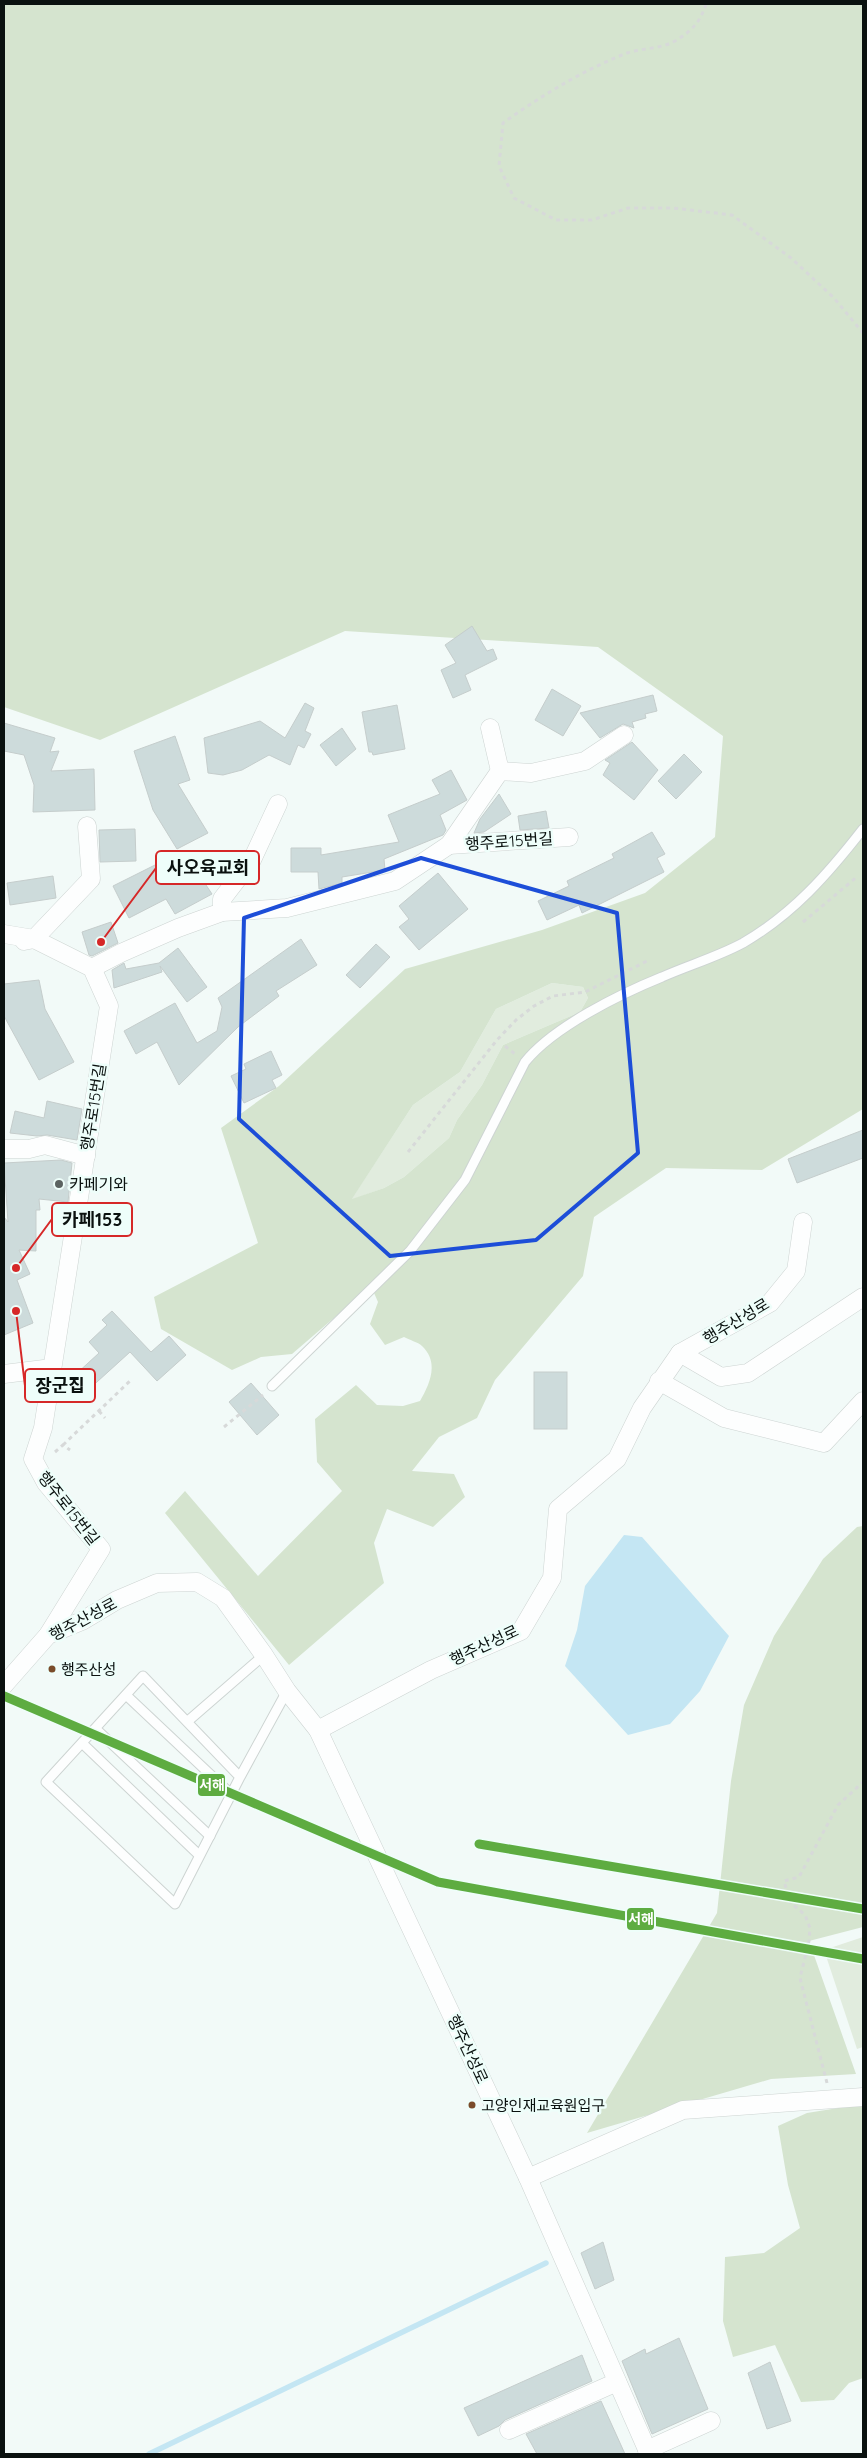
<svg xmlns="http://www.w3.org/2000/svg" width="867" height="2458" viewBox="0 0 867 2458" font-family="Quicksand,'Noto Sans KR',sans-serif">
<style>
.green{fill:#e1ecde}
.forest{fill:#d5e4cf;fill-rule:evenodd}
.water{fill:#c4e6f3}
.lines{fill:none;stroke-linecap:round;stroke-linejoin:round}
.stream{stroke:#c4e6f3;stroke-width:5.5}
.building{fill:#cddbdb;stroke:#c5cdcc}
.lane-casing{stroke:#cdd4d2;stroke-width:11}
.street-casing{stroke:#cdd4d2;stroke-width:19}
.path{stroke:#d7d9d9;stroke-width:3;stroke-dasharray:4 4;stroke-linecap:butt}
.lane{stroke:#fdfefe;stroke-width:9}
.street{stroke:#fdfefe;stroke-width:18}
.rail-1-casing{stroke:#eefefa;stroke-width:12}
.rail-1{stroke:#5eac41;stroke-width:9}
.marked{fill:none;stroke:#1d4ed8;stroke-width:4;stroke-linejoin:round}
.poi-dot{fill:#5b6361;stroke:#eefefa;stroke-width:2}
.bus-dot{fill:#7a4b2a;stroke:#eefefa;stroke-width:2}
.labels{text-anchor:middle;stroke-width:5;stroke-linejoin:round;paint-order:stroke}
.bus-label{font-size:15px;fill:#0a110f;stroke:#eefefa;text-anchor:start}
.street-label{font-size:16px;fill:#0a110f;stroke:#eefefa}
.poi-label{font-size:16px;fill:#0a110f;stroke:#eefefa;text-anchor:start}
.leader{fill:none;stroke:#d62828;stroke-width:2}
.callout-dot{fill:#d62828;stroke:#eefefa;stroke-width:2}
.callout{fill:#eefefa;stroke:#d62828;stroke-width:2}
.callout-label{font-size:18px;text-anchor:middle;font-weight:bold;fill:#0a110f}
.line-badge{stroke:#eefefa;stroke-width:2}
.badge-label{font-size:14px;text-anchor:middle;font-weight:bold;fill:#fff}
</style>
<rect width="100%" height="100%" fill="#f2faf8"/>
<g class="green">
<polygon points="552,983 583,987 588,998 580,1012 503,1045 482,1085 457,1120 449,1138 404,1177 384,1188 351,1200 413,1105 460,1072 496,1009"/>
<polygon points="863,1937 863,2047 857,2049 824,1950"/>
</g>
<g class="forest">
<path d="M4,4H863V1109L762,1170L666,1168L594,1217L583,1276L495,1380L477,1418L439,1437L412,1471L454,1474L465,1497L433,1527L387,1509L374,1543L384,1583L289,1665L165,1513L185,1491L258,1576L342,1491L317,1462L315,1419L356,1385L377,1405L403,1406L420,1401C429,1385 440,1363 422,1346C418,1342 409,1340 404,1337L385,1345L370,1324L378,1302L371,1286L292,1354L261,1357L232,1370L161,1329L154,1297L258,1243L221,1128L279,1086L405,969L542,930L645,893L715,837L723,736L598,647L345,631L100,740L4,707ZM552,983L583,987L588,998L580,1012L503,1045L482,1085L457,1120L449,1138L404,1177L384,1188L352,1199L413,1105L460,1072L496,1009Z"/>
<polygon points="863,1526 863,1927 809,1941 856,2074 771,2079 587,2133 717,1913 731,1781 744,1705 774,1636 823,1559 857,1527"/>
<polygon points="863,2104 863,2378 849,2383 834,2400 801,2402 775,2345 733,2357 723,2321 725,2257 764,2253 800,2228 788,2185 778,2126 807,2113"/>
</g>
<polygon class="water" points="624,1535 642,1537 729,1636 700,1691 670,1724 628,1735 565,1666 577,1630 585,1586"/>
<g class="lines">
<polyline class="stream" points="149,2454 546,2263"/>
</g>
<g class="building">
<polygon points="472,626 487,651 493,649 497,659 465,675 471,690 453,698 441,670 456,663 445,645"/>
<polygon points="552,689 581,706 563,736 535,720"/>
<polygon points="653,695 657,711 645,714 646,718 632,722 634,728 623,724 600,738 580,713"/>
<polygon points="305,703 314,708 305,731 311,734 304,748 298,745 290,765 269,755 242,770 223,775 208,773 204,738 260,721 285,738"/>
<polygon points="397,705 405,749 373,755 372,752 369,752 362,712"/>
<polygon points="4,723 55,738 50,752 59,751 51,771 94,769 95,810 33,812 34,785 24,755 4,751"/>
<polygon points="342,728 356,749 336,766 320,745"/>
<polygon points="175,736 190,780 178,784 208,833 177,849 153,810 134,751"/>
<polygon points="632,742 658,770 634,800 603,775 610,763 605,760"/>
<polygon points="684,754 702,772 676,799 658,781"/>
<polygon points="451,770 467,800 440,815 446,830 443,835 384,859 385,870 342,877 342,883 319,889 318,872 291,872 291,848 321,848 321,855 399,842 388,815 440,794 432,780"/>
<polygon points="499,794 511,814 484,832 474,833 480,819"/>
<polygon points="546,811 549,828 520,830 518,816"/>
<polygon points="135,829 136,861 100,862 99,830"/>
<polygon points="652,832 665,854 657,858 664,872 582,913 579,905 547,920 538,901 569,886 567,881 614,858 612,854"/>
<polygon points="188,858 212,894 175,914 166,899 129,918 113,886 155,865"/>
<polygon points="438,873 468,909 419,950 399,927 409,919 399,906"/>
<polygon points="53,876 56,898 10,905 7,883"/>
<polygon points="111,922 118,943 92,956 89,955 82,932"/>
<polygon points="301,939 317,965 276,991 279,996 238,1027 179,1085 157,1042 136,1054 124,1031 175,1003 197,1043 217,1031 222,1007 218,998"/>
<polygon points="376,944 390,957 360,988 346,975"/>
<polygon points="178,948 207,987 187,1002 160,966 162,972 114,988 112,970 124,963 126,969 159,963"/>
<polygon points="39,980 45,1009 74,1062 39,1080 4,1016 4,984"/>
<polygon points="271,1051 282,1075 272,1080 276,1088 244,1103 231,1076 246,1069 244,1064"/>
<polygon points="47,1101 82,1109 77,1140 47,1135 37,1136 10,1133 15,1111 44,1118"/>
<polygon points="863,1130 863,1158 797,1183 788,1159"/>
<polygon points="61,1160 72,1163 68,1202 39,1199 40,1210 36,1210 36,1251 19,1250 30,1274 17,1280 33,1323 4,1335 4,1217 8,1222 4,1163"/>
<polygon points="112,1311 151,1352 169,1336 186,1355 157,1381 130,1352 76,1401 63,1386 99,1353 89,1342 107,1325 102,1320"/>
<rect x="534" y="1372" width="33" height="57"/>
<polygon points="251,1383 279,1415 257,1435 229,1402"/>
<polygon points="603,2242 614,2280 595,2289 581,2253"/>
<polygon points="679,2338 708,2409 652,2434 622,2361 645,2349 646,2354"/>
<polygon points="582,2355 592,2381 505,2420 499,2426 478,2436 464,2408"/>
<polygon points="770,2362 791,2421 767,2429 748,2373"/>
<polygon points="601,2401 625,2454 537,2454 526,2434"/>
</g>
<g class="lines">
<g class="lane-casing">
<g id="lane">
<path d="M272,1386L410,1251L465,1180L525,1062C553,1027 620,994 662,977C689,965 717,957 743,943C793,914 828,874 863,829"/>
<polyline points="126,1695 231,1794"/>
<polyline points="188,1721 264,1655"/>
<polyline points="96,1729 210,1836"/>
<polyline points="83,1744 199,1855"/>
<polyline points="240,1777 143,1676 46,1782 175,1904 240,1777 287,1691"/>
</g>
</g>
<g class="street-casing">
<g id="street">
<polyline points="490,728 500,771"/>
<polyline points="449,845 569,837"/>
<polyline points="222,912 222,899 252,860 278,804"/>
<polyline points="4,934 34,939 92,968 109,1006 43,1428 33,1459 46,1483 101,1549 48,1635"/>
<polyline points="24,941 34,939 91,879 87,826"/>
<polyline points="92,968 121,953 178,928 222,912 287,908 395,881 449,845 500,771 531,773 585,761 624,735"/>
<polyline points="4,1149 29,1149 45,1145 86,1156"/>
<polyline points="680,1353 721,1377 748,1373 863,1297"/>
<polyline points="4,1374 52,1368"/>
<polyline points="659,1381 724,1418 824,1443 863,1401"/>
<polyline points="4,1685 48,1635 82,1621 117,1600 157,1583 197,1582 223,1598 264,1655 287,1691 318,1730 528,2178 649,2454"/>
<polyline points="318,1730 431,1670 521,1631 552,1578 558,1509 617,1459 642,1408 680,1353 770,1303 796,1271 803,1222"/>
<polyline points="528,2178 683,2110 863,2097"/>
<polyline points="509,2430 617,2382"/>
<polyline points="647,2450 711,2421"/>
</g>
</g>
<g class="path">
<path d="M706,4C701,21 691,32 675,41C661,49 642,48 627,53C583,70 541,96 503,123L499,166L514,198L556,220H592L628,208H673L732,215L791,258L834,298L863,333"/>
<polyline points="803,922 858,876"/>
<polyline points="505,1046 515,1054"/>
<polyline points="408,1152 497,1040 516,1020 534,1006 553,996 585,992 649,960"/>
<polyline points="99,1411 105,1418"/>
<polyline points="224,1427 263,1395"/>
<polyline points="63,1445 131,1380"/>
<polyline points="55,1452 63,1445 70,1450"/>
<polyline points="827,2083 800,1978 809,1941 810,1928 805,1915 790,1902 784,1881 799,1877 838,1805 863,1782"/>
</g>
<use href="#lane" class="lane"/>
<use href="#street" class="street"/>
<g class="rail-1-casing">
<g id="rail-1">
<polyline points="4,1696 438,1882 863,1959"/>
<polyline points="479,1844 863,1909"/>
</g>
</g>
<use href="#rail-1" class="rail-1"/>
</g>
<path class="marked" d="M421,858L617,913L638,1153L536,1240L390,1256L239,1119L244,918Z"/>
<circle class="poi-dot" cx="59" cy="1184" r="5"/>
<g class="bus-dot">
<circle cx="52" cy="1669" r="4.5"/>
<circle cx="472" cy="2105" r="4.5"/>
</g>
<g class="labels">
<g class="bus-label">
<text x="61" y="1675">행주산성</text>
<text x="481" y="2111">고양인재교육원입구</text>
</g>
<g class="street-label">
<text transform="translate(509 841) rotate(-4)" y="6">행주로15번길</text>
<text transform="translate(93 1107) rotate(-81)" y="6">행주로15번길</text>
<text transform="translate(736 1321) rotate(-31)" y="6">행주산성로</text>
<text transform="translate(69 1508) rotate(52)" y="6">행주로15번길</text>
<text transform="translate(83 1619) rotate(-28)" y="6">행주산성로</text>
<text transform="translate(484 1645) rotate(-25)" y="6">행주산성로</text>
<text transform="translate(468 2049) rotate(65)" y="6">행주산성로</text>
</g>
<g class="poi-label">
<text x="69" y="1190">카페기와</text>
</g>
</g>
<path class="leader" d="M101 942L156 868M16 1268L52 1219M16 1311L25 1386"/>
<g class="callout-dot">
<circle cx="101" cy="942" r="5"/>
<circle cx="16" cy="1268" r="5"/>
<circle cx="16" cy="1311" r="5"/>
</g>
<g class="callout">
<rect x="156" y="851" width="103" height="33" rx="5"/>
<rect x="52" y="1203" width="80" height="33" rx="5"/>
<rect x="25" y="1369" width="70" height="33" rx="5"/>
</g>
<g class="callout-label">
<text x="208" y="874">사오육교회</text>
<text x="92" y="1226">카페153</text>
<text x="60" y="1392">장군집</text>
</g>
<g class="line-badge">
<rect x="197" y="1773" width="29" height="24" rx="5" fill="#5eac41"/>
<rect x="626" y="1907" width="29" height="24" rx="5" fill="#5eac41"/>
</g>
<g class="badge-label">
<text x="212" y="1790">서해</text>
<text x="641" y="1924">서해</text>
</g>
<rect width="867" height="2458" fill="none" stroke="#0a110f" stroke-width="10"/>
</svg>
